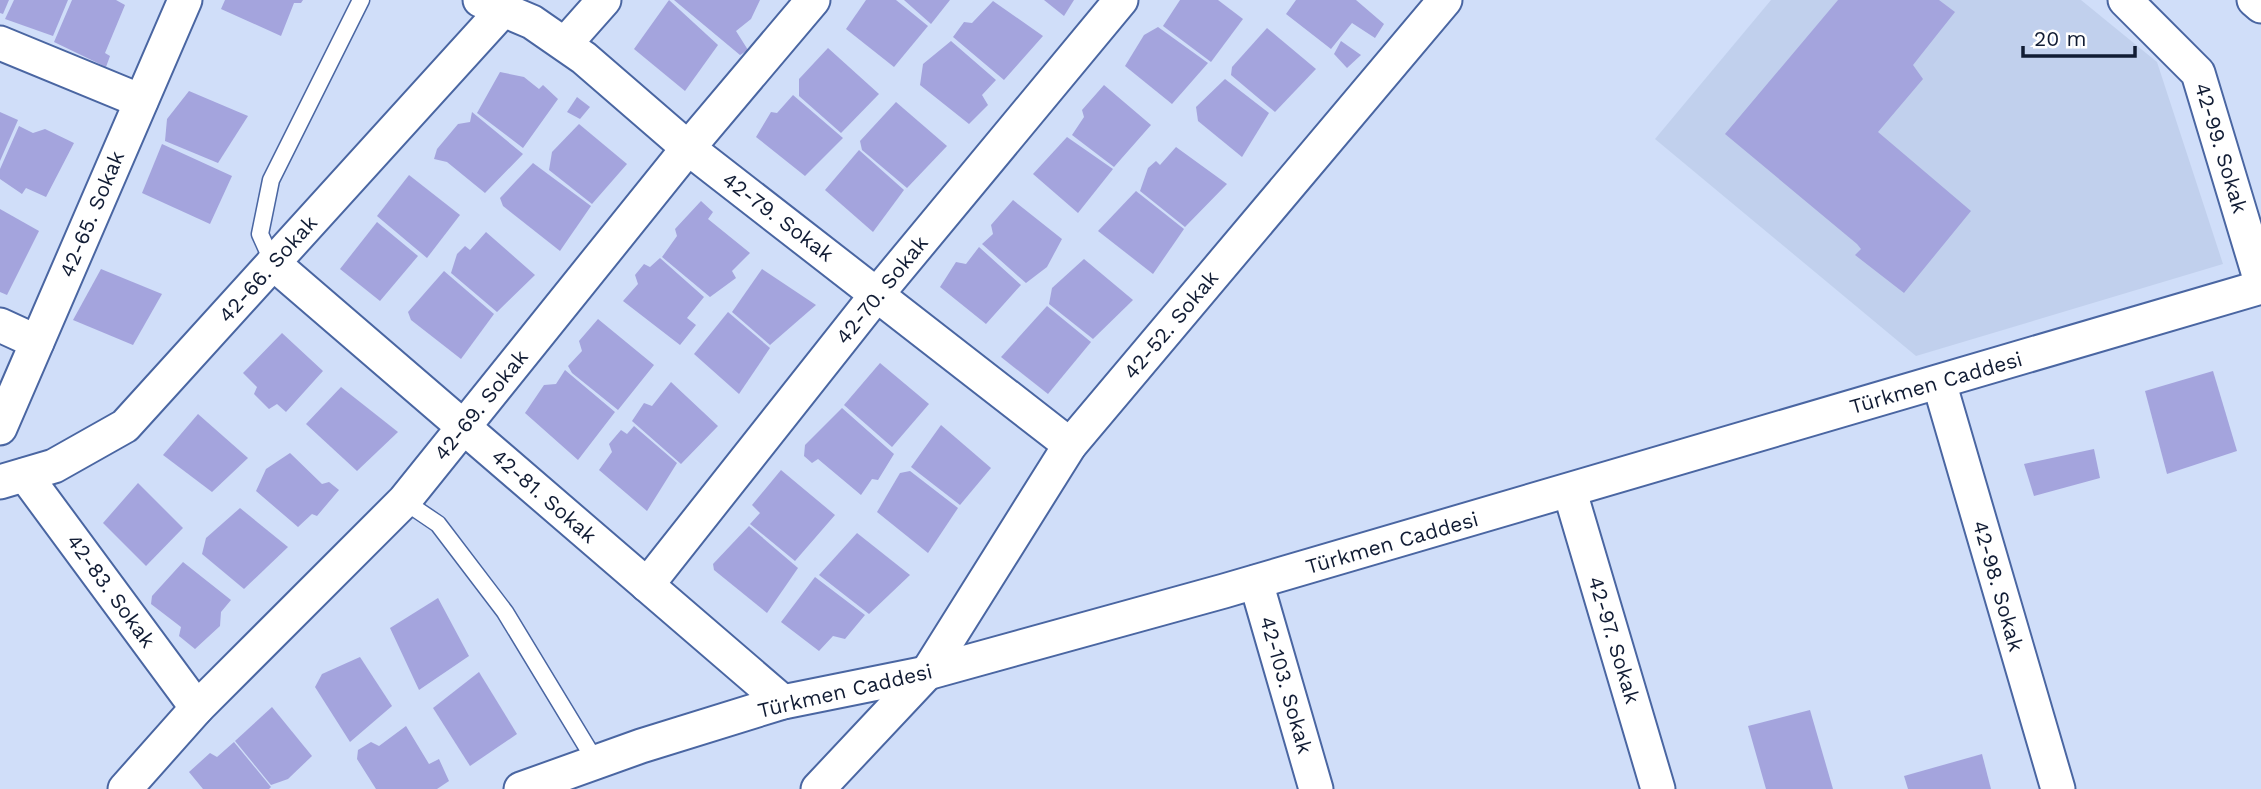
<svg xmlns="http://www.w3.org/2000/svg" width="2261" height="789" viewBox="0 0 2261 789" font-family="'Work Sans',sans-serif">
<style>
.built{fill:#c1d0ed}
.building{fill:#a4a4dd}
.lines{fill:none;stroke-linecap:round;stroke-linejoin:round}
.service-casing{stroke:#4a66a2;stroke-width:19}
.minor-casing{stroke:#4a66a2;stroke-width:37}
.service{stroke:#fff;stroke-width:16}
.minor{stroke:#fff;stroke-width:33}
.labels{text-anchor:middle;stroke-width:6;stroke-linejoin:round;paint-order:stroke}
.street-label{font-size:21px;fill:#111c34;stroke:#fff}
</style>
<rect width="100%" height="100%" fill="#d0def9"/>
<polygon class="built" points="1771,0 2081,0 2157,62 2223,264 1916,356 1655,139"/>
<g class="building">
<polygon points="0,0 9,0 3,14 0,13"/>
<polygon points="14,0 68,0 53,36 5,19"/>
<polygon points="72,0 116,0 125,5 105,53 110,56 106,67 54,42"/>
<polygon points="225,0 303,0 301,3 294,3 281,36 221,9"/>
<polygon points="669,0 718,45 685,91 634,49"/>
<polygon points="674,0 760,0 751,19 736,31 748,50 740,55"/>
<polygon points="866,0 896,0 928,26 894,67 846,29"/>
<polygon points="904,0 950,0 931,24"/>
<polygon points="1044,0 1074,0 1064,16"/>
<polygon points="1180,0 1218,0 1243,19 1211,62 1163,26"/>
<polygon points="1296,0 1356,0 1384,24 1375,38 1352,23 1331,49 1286,14"/>
<polygon points="1838,0 1939,0 1955,12 1913,65 1923,79 1878,132 1971,211 1904,293 1855,255 1861,249 1857,244 1725,134"/>
<polygon points="993,1 1043,36 1004,80 953,37 964,22 972,23"/>
<polygon points="1158,27 1208,63 1172,104 1125,66 1144,35"/>
<polygon points="1267,28 1316,69 1275,112 1231,75 1232,67"/>
<polygon points="951,41 996,80 982,95 988,105 969,124 920,85 923,64"/>
<polygon points="1341,41 1361,55 1347,68 1334,54"/>
<polygon points="828,48 879,94 841,133 799,96 799,79"/>
<polygon points="500,72 524,77 539,89 543,85 558,99 523,148 477,113"/>
<polygon points="1225,79 1269,113 1242,157 1198,121 1196,107"/>
<polygon points="1104,85 1151,125 1114,167 1072,135 1084,117 1082,110"/>
<polygon points="189,91 248,116 218,163 165,141 167,119"/>
<polygon points="793,95 843,138 805,176 756,137 771,112 777,113"/>
<polygon points="577,97 590,107 580,119 567,112"/>
<polygon points="896,102 947,146 907,188 862,150 860,141"/>
<polygon points="0,112 18,120 0,161"/>
<polygon points="472,112 523,154 485,193 447,162 434,159 437,149 458,124 470,122"/>
<polygon points="579,124 627,164 592,204 549,170 552,152"/>
<polygon points="19,126 33,133 45,129 74,143 46,197 26,188 22,194 0,179 0,169"/>
<polygon points="1067,137 1113,169 1078,213 1033,174"/>
<polygon points="162,144 232,176 210,224 142,193"/>
<polygon points="1176,147 1227,184 1185,227 1140,191 1148,168 1156,161 1160,165"/>
<polygon points="859,150 904,190 873,232 825,190"/>
<polygon points="533,163 591,206 560,251 503,206 500,198"/>
<polygon points="409,175 460,215 427,258 377,216"/>
<polygon points="1136,191 1184,229 1153,274 1098,231"/>
<polygon points="1013,200 1062,239 1047,267 1026,283 982,244 993,234 991,225"/>
<polygon points="701,201 713,212 708,219 750,253 732,271 736,278 710,297 662,257 677,236 675,229"/>
<polygon points="0,209 39,231 7,295 0,292"/>
<polygon points="377,222 418,256 380,301 340,269"/>
<polygon points="486,232 535,275 497,312 451,273 457,254 465,246 470,250"/>
<polygon points="979,247 1021,285 986,324 940,287 956,262 966,264"/>
<polygon points="660,258 704,297 687,318 696,325 680,345 623,301 638,284 635,275 644,264 650,267"/>
<polygon points="1084,259 1133,300 1093,339 1049,304 1052,288"/>
<polygon points="101,269 162,294 133,345 73,320"/>
<polygon points="762,269 816,305 770,345 732,312"/>
<polygon points="444,271 494,314 461,359 411,320 408,312"/>
<polygon points="1047,306 1091,342 1048,394 1001,357"/>
<polygon points="728,312 770,348 739,394 694,354"/>
<polygon points="598,319 654,365 618,410 572,373 568,366 582,351 579,341"/>
<polygon points="282,333 323,371 286,412 277,404 269,409 254,394 257,387 243,373"/>
<polygon points="880,363 929,404 892,447 844,405"/>
<polygon points="565,370 615,412 578,460 525,413 544,385 556,384"/>
<polygon points="2213,371 2237,451 2167,474 2145,391"/>
<polygon points="671,382 718,426 681,464 632,421 644,403 652,406"/>
<polygon points="341,387 398,432 357,471 306,424"/>
<polygon points="842,408 894,454 878,480 872,479 861,495 818,459 812,463 804,456 805,445"/>
<polygon points="198,414 248,458 212,492 163,455"/>
<polygon points="941,425 991,468 960,505 911,467"/>
<polygon points="634,426 677,463 647,511 599,470 612,452 609,444 621,430 627,434"/>
<polygon points="2094,449 2100,478 2034,496 2024,464"/>
<polygon points="290,453 322,484 329,482 339,490 317,516 312,514 298,527 256,491 266,469"/>
<polygon points="781,470 835,515 795,561 750,524 760,513 752,505"/>
<polygon points="910,471 958,508 928,553 877,512 900,473"/>
<polygon points="138,483 183,528 146,566 103,523"/>
<polygon points="240,508 288,547 244,589 202,554 206,538"/>
<polygon points="749,526 798,568 767,613 714,570 713,564"/>
<polygon points="857,533 910,575 869,614 819,575"/>
<polygon points="183,562 231,600 221,612 220,626 195,649 179,636 181,627 151,604 152,596"/>
<polygon points="815,577 865,615 845,639 833,636 819,651 781,622"/>
<polygon points="438,598 469,656 419,690 390,628"/>
<polygon points="360,657 392,706 350,742 315,687 322,674"/>
<polygon points="479,672 517,734 470,766 433,708"/>
<polygon points="272,707 312,756 288,779 271,785 235,741"/>
<polygon points="1810,710 1833,789 1766,789 1748,726"/>
<polygon points="406,726 429,764 439,759 449,781 437,789 376,789 357,759 358,750 371,742 379,746"/>
<polygon points="234,742 271,787 269,789 203,789 189,772 210,753 217,757"/>
<polygon points="1982,754 1991,789 1908,789 1904,776"/>
</g>
<g class="lines">
<g class="service-casing">
<g id="service">
<polyline points="273,263 260,234 271,180 361,0"/>
<polyline points="404,501 438,524 505,612 596,762"/>
</g>
</g>
<g class="minor-casing">
<g id="minor">
<polyline points="480,0 532,22 584,58 688,148 1070,445"/>
<polyline points="2125,0 2198,73 2261,282"/>
<polyline points="2254,0 2261,6"/>
<polyline points="0,43 141,101"/>
<polyline points="565,44 604,0"/>
<polyline points="273,263 783,702"/>
<polyline points="0,325 37,342"/>
<polyline points="1939,382 2058,789"/>
<polyline points="0,428 185,0"/>
<polyline points="25,475 197,708"/>
<polyline points="0,482 54,466 125,426 503,10"/>
<polyline points="1570,492 1658,789"/>
<polyline points="1256,582 1316,789"/>
<polyline points="647,585 878,293 1121,0"/>
<polyline points="125,789 197,708 404,501 688,148 813,0"/>
<polyline points="521,789 641,746 783,702 927,673 1224,591 2261,287"/>
<polyline points="818,789 927,673 1070,445 1445,0"/>
</g>
</g>
<use href="#service" class="service"/>
<use href="#minor" class="minor"/>
</g>
<g class="labels">
<g class="street-label">
<text transform="translate(2221 148) rotate(73)" y="7">42-99. Sokak</text>
<text transform="translate(92 214) rotate(-67)" y="7">42-65. Sokak</text>
<text transform="translate(778 217) rotate(37)" y="7">42-79. Sokak</text>
<text transform="translate(268 269) rotate(-48)" y="7">42-66. Sokak</text>
<text transform="translate(882 290) rotate(-51)" y="7">42-70. Sokak</text>
<text transform="translate(1171 325) rotate(-50)" y="7">42-52. Sokak</text>
<text transform="translate(1936 383) rotate(-16)" y="7">Türkmen Caddesi</text>
<text transform="translate(481 405) rotate(-51)" y="7">42-69. Sokak</text>
<text transform="translate(544 496) rotate(41)" y="7">42-81. Sokak</text>
<text transform="translate(1392 543) rotate(-16)" y="7">Türkmen Caddesi</text>
<text transform="translate(1998 586) rotate(74)" y="7">42-98. Sokak</text>
<text transform="translate(111 591) rotate(54)" y="7">42-83. Sokak</text>
<text transform="translate(1614 640) rotate(73)" y="7">42-97. Sokak</text>
<text transform="translate(1286 685) rotate(74)" y="7">42-103. Sokak</text>
<text transform="translate(845 691) rotate(-13)" y="7">Türkmen Caddesi</text>
</g>
</g>
<path d="M2023 46v10h112v-10" fill="none" stroke="#111c34" stroke-width="3.5"/>
<text x="2034" y="46" font-size="21" fill="#111c34" stroke="#ffffff" stroke-width="5" paint-order="stroke">20 m</text>
</svg>
